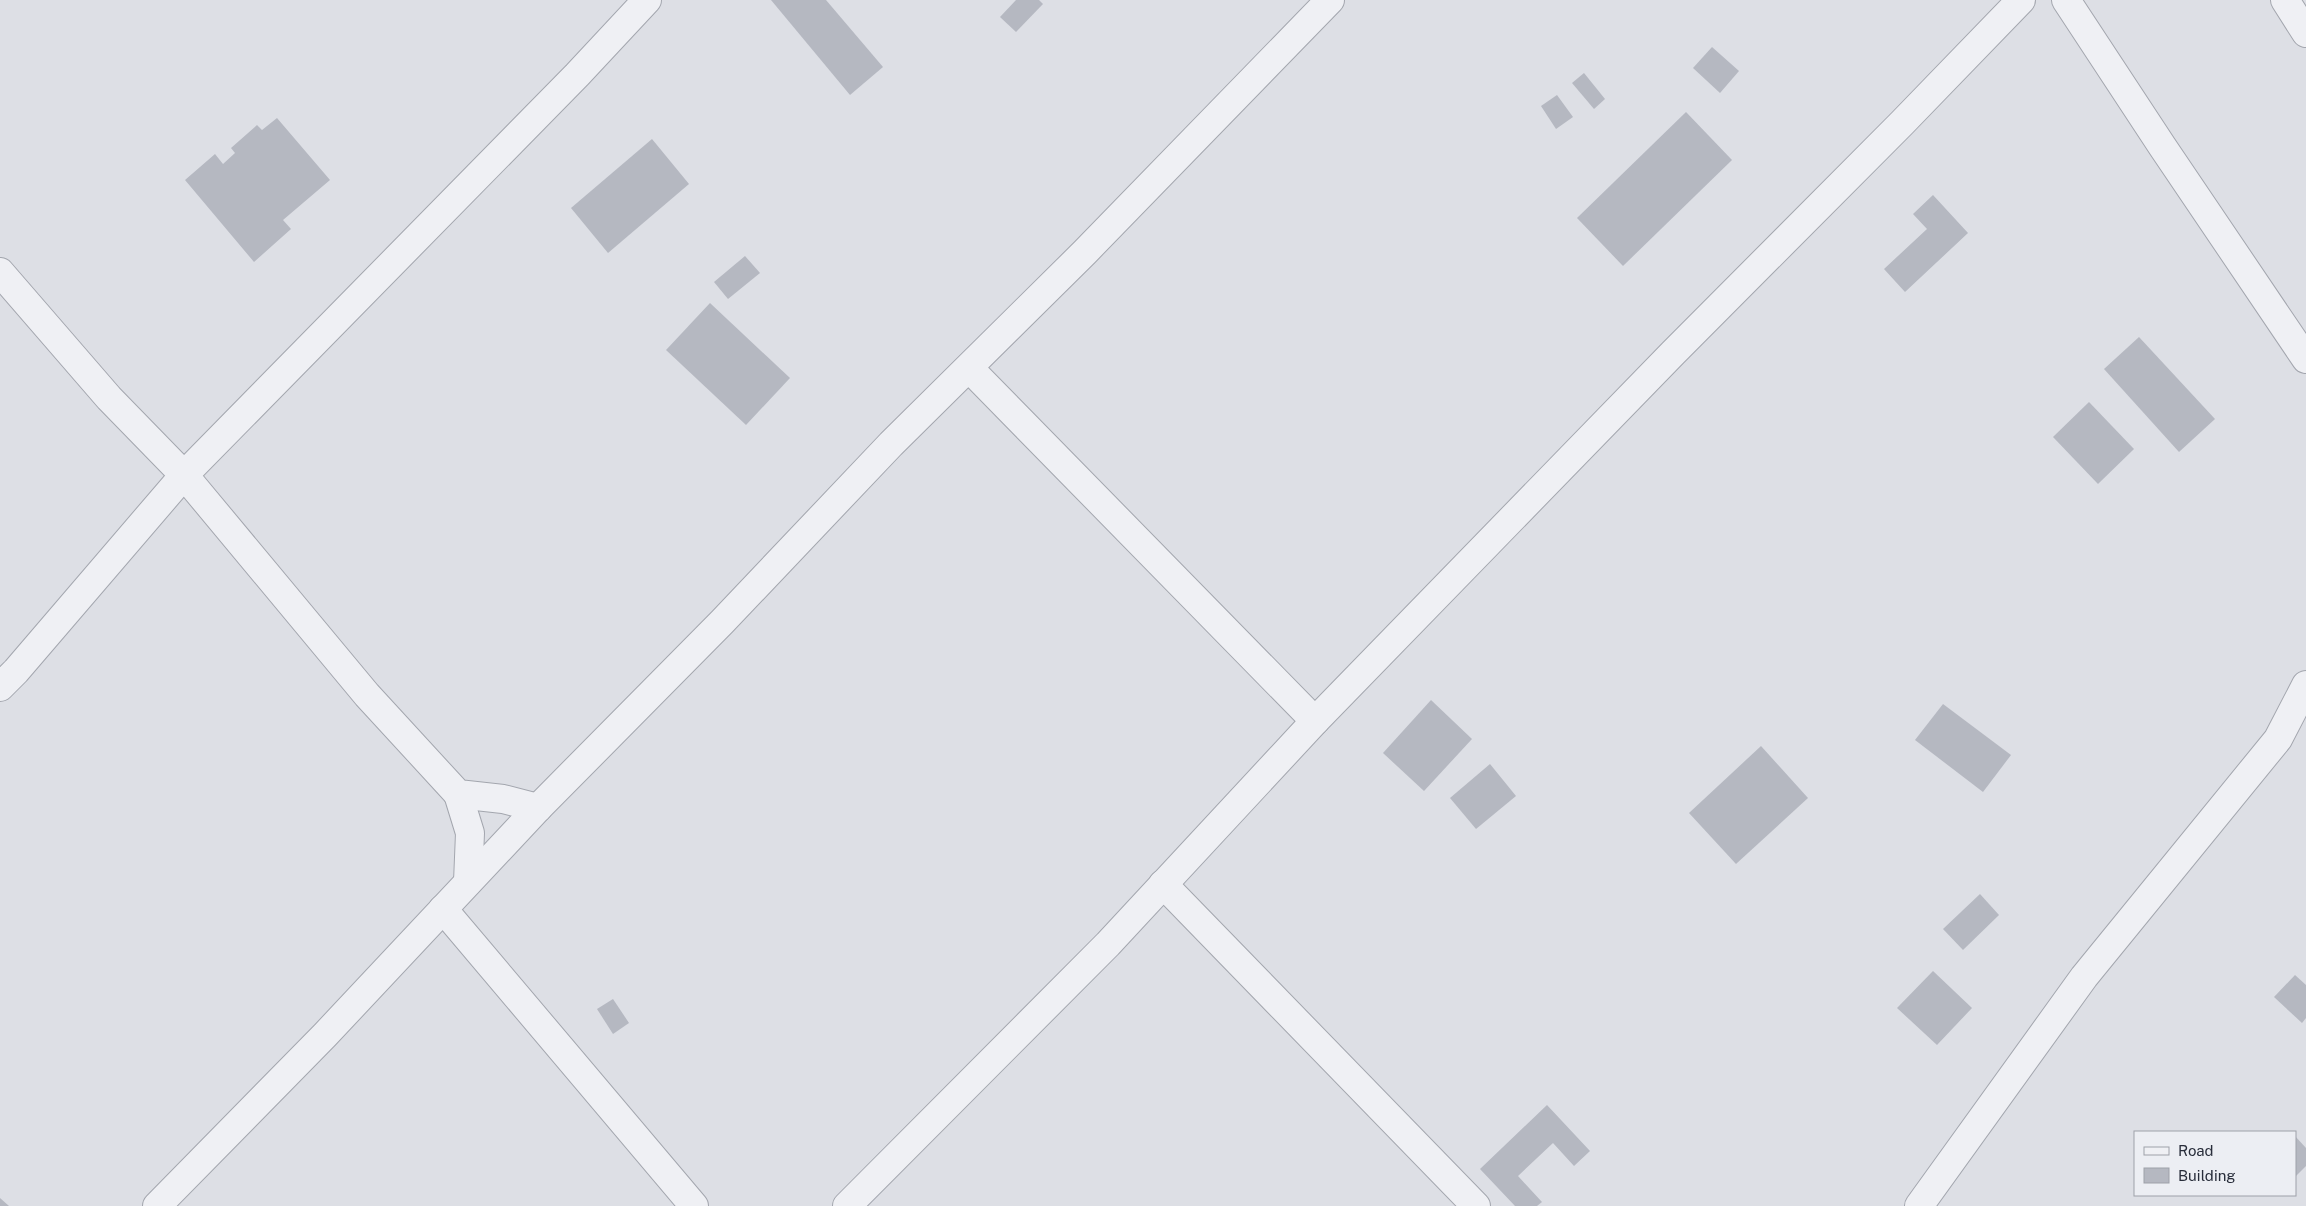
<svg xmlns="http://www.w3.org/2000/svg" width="2306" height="1206" viewBox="0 0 2306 1206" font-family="'Public Sans',sans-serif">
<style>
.building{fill:#b5b8c1}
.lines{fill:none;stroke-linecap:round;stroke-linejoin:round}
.minor-casing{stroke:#a3a6ae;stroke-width:30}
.minor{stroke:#eff0f4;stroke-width:28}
</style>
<rect width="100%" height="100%" fill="#dddfe5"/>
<g class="building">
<polygon points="771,0 826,0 883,67 850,95"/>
<polygon points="1016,0 1039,0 1043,4 1016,32 1000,17"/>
<polygon points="1712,47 1739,71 1720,93 1693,68"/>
<polygon points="1584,73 1605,99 1594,109 1572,83"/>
<polygon points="1557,95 1573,117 1556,129 1541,106"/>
<polygon points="1686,112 1732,160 1623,266 1577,218"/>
<polygon points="277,118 330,180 283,220 291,229 254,262 185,180 215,154 223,164 235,153 231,148 257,125 262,130"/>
<polygon points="652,139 689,184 608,253 571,208"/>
<polygon points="1933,195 1968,233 1905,292 1884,269 1927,229 1913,214"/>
<polygon points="745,256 760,273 728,299 714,282"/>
<polygon points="710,303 790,378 746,425 666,350"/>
<polygon points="2139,337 2215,419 2179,452 2104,369"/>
<polygon points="2089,402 2134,449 2098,484 2053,437"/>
<polygon points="1431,700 1472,739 1424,791 1383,753"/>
<polygon points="1943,704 2011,755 1983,792 1915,740"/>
<polygon points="1761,746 1808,798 1736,864 1689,813"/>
<polygon points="1490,764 1516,796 1476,829 1450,798"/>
<polygon points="1980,894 1999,915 1963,950 1943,929"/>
<polygon points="1933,971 1972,1008 1937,1045 1897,1008"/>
<polygon points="2295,975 2306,985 2306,1018 2302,1023 2274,997"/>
<polygon points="613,999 629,1023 613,1034 597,1009"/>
<polygon points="1547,1105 1590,1151 1574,1166 1553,1143 1518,1176 1542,1202 1537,1206 1515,1206 1480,1169"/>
<polygon points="2295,1136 2306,1148 2306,1166 2295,1177"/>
<polygon points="0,1198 9,1206 0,1206"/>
</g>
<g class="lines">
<g class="minor-casing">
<g id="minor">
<polyline points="2066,0 2162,146 2306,359"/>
<polyline points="2285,0 2306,33"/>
<polyline points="0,272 109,398 184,475 367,695 458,794 503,799 538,808"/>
<polyline points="969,368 1315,721"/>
<polyline points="0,687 16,671 184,475 577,75 647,0"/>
<polyline points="458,794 470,833 468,882"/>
<polyline points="1163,884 1476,1206"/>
<polyline points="443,909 694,1206"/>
<polyline points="157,1206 325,1035 538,808 722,622 891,444 1085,252 1330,0"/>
<polyline points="847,1206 1108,944 1315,721 1673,353 1902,123 2021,0"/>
<polyline points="1919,1206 2084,977 2278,739 2306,685"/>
</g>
</g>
<use href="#minor" class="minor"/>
</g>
<rect x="2134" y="1131" width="162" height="65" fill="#eceef3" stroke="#9ea1a9"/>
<rect x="2144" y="1147" width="25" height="8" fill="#eff0f4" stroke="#9ea1a9"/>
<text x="2178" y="1156" font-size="15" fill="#282d3a">Road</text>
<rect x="2144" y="1168" width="25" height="15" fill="#b5b8c1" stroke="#9ea1a9"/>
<text x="2178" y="1181" font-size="15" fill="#282d3a">Building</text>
</svg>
